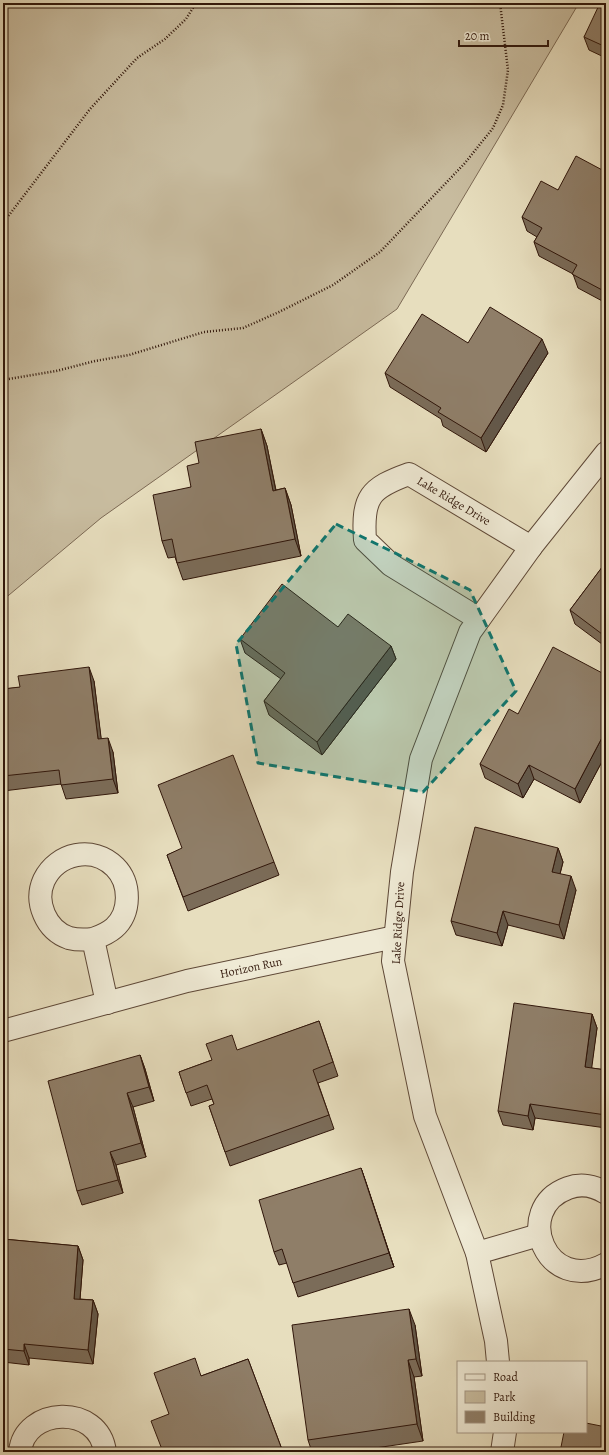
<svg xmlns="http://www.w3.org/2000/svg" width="609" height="1455" viewBox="0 0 609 1455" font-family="Alegreya,serif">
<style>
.green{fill:#c8bc9f;stroke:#7c6954}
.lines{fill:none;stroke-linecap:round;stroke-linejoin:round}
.street-casing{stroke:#5e4837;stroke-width:24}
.path{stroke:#30160a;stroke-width:2.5;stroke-dasharray:1 2;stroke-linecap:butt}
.street{stroke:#efead5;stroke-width:22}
.wall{fill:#7b6c59;stroke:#30160a}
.shaded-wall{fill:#645849;stroke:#30160a}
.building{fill:#8f7e68;stroke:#30160a}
.marked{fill:#0f766e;fill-opacity:0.2;stroke:#0f766e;stroke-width:3;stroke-dasharray:8 5;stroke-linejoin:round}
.labels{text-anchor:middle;stroke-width:3;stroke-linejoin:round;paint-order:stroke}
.street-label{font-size:12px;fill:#30160a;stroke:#efead5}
</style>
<rect width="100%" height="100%" fill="#e7debe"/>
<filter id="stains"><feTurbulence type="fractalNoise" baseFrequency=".005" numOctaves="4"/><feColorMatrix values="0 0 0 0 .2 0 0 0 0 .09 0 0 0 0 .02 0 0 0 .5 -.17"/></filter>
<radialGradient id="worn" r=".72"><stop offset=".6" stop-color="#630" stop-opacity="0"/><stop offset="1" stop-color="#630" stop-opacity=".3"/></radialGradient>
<polygon class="green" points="3,3 579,3 397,309 101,518 3,600"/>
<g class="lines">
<g class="street-casing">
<g id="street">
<path id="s1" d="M479,619L391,565L365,540C362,497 370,488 409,474L531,547"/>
<path d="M93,939C101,936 107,934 114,928C131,913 131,883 115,867C93,845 57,853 44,880C34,902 46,930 69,938C77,940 84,940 93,939L107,1003"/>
<path id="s2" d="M3,1031L187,981L395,937"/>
<path d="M606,1193C595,1186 581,1183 568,1188C511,1209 547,1296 606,1264"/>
<polyline points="477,1253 539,1235"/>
<polyline points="498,1362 496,1341 477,1253 425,1116 393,961 402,872 421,759 470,632 531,547 606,453"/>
<path d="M20,1452C24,1407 99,1403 105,1452"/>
<polyline points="502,1452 505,1432"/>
</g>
</g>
<g class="path">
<polyline points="3,223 90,109 137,58 165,39 186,19 196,3"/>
<polyline points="3,380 56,371 95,361 129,355 204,332 243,328 279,312 333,285 380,252 465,163 493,128 503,105 508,70 500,3"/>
</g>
<use href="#street" class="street"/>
</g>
<g class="wall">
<polygon points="606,3 606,58 589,50 584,37"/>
<polygon points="606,92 606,110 602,100"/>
<polygon points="606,172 606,303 578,288 573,274 539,256 534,242 537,237 527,231 522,217 558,190"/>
<polygon points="468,343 548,353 486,452 443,426 441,419 390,387 385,373"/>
<polygon points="261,429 267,446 276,490 285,488 291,505 301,556 183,580 177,563 175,557 168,558 162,541 191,487 199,463"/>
<polygon points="606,562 606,647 575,624 570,610"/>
<polygon points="240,639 391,646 396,659 322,755 269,715 264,701 281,679 245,653"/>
<polygon points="606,675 606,754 580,803 534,779 523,798 485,778 480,764 518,714"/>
<polygon points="94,681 101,739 113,752 118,793 66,799 61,784 3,791 3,689"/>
<polygon points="558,848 563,862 560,874 576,890 564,939 508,925 502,946 456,935 451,921"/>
<polygon points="182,849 274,862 279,875 188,911 167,855"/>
<polygon points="592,1014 597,1028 591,1068 606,1070 606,1128 535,1118 533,1130 503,1125 498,1111"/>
<polygon points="319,1021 338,1076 318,1083 334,1129 230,1166 209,1106 214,1104 212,1099 191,1106 179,1072"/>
<polygon points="140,1055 145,1069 154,1101 133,1107 146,1157 116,1165 123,1193 82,1205 77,1191"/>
<polygon points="361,1168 394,1267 298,1297 287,1263 279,1265 274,1252"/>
<polygon points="3,1239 78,1246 83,1260 80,1299 93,1300 98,1314 93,1364 29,1358 29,1365 3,1362"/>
<polygon points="415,1325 422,1376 414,1377 423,1441 348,1452 312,1452 308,1440"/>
<polygon points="248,1359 283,1452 162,1452 169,1414 201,1376"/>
</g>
<g class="shaded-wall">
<polygon points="606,287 606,296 604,291"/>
<polygon points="542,339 548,353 486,452 481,438"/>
<polygon points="261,429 267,446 279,507 273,491"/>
<polygon points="285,488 291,505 301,556 295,539"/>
<polygon points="391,646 396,659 322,755 317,742"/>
<polygon points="89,667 94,681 103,753 98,739"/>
<polygon points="606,730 606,754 580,803 575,789"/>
<polygon points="108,738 113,752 118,793 113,779"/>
<polygon points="529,765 534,779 523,798 518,784"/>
<polygon points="558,848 563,862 557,885 552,872"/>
<polygon points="571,876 576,890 564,939 559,925"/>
<polygon points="503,911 508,925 502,946 497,933"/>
<polygon points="592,1014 597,1028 590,1081 585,1067"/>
<polygon points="140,1055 145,1069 154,1101 149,1087"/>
<polygon points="127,1093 133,1107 146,1157 141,1143"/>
<polygon points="530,1104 535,1118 533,1130 528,1116"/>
<polygon points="110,1152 116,1165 123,1193 118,1180"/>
<polygon points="361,1168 366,1182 394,1267 389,1253"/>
<polygon points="78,1246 83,1260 79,1312 74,1299"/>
<polygon points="93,1300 98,1314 93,1364 88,1350"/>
<polygon points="409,1309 415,1325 422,1376 416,1359"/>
<polygon points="24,1344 29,1358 29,1365 24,1351"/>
<polygon points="408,1360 414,1377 423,1441 417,1424"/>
</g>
<g class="building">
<polygon points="600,3 606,3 606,47 584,37"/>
<polygon points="606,92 606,102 602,100"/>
<polygon points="576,156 606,172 606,235 604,238 606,239 606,287 604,291 572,274 577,265 534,242 542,228 522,217 541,181 558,190"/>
<polygon points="490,307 542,339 481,438 438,412 441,408 385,373 422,314 468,343"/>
<polygon points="261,429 273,491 285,488 295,539 177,563 172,539 162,541 153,495 191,487 187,466 199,463 195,442"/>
<polygon points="606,550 606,555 604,553"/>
<polygon points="606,562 606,637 570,610"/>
<polygon points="282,584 338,627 348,614 391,646 317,742 264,701 285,673 240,639"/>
<polygon points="553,647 606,675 606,730 575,789 529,765 518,784 480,764 509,709 518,714"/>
<polygon points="89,667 98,739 108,738 113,779 61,785 59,770 3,776 3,689 20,687 18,676"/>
<polygon points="233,755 274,862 183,897 167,855 182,848 158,785"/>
<polygon points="475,827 558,848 552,872 571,876 559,925 503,911 497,933 451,921"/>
<polygon points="514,1003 592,1014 585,1067 606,1070 606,1115 530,1104 528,1116 498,1111"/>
<polygon points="319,1021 333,1062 313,1070 329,1115 225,1152 209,1106 214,1104 207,1085 186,1093 179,1072 212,1060 206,1044 232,1035 237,1050"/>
<polygon points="140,1055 149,1087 127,1093 141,1143 110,1152 118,1180 77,1191 48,1081"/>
<polygon points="361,1168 389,1253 293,1283 282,1249 274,1252 259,1200"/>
<polygon points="3,1239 78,1246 74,1299 93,1300 88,1350 24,1344 24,1351 3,1349"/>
<polygon points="409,1309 416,1359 408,1360 417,1424 308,1440 292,1325"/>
<polygon points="195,1358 201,1376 248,1359 281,1447 269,1452 163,1452 151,1421 169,1414 154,1373"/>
<polygon points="586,1423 606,1427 606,1452 560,1452 564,1432 586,1432"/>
</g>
<path class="marked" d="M336,524L470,590L516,691L423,792L258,763L236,644Z"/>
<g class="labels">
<g class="street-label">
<text dy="4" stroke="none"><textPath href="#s1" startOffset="281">Lake Ridge Drive</textPath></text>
<text transform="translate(398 923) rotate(-87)" y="4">Lake Ridge Drive</text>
<text dy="4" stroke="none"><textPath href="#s2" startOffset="256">Horizon Run</textPath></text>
</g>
</g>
<rect width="609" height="1455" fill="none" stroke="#e7debe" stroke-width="16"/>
<rect x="4" y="4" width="601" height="1447" fill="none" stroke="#30160a" stroke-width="2"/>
<rect x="8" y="8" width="593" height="1439" fill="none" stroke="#30160a"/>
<rect x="457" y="1361" width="130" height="72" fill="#efead5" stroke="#a39584"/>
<rect x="465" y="1374" width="20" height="6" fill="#efead5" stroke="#a39584"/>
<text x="493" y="1381" font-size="12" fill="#30160a">Road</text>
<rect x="465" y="1391" width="20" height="12" fill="#c8bc9f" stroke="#a39584"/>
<text x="493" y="1401" font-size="12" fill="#30160a">Park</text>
<rect x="465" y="1411" width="20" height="12" fill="#8f7e68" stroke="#a39584"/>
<text x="493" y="1421" font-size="12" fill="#30160a">Building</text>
<path d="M459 40v6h89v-6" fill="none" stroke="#30160a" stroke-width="2"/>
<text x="465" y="40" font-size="12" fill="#30160a" stroke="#efead5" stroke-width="3" paint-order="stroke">20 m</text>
<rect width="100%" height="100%" filter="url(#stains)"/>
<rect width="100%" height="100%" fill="url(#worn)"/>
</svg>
